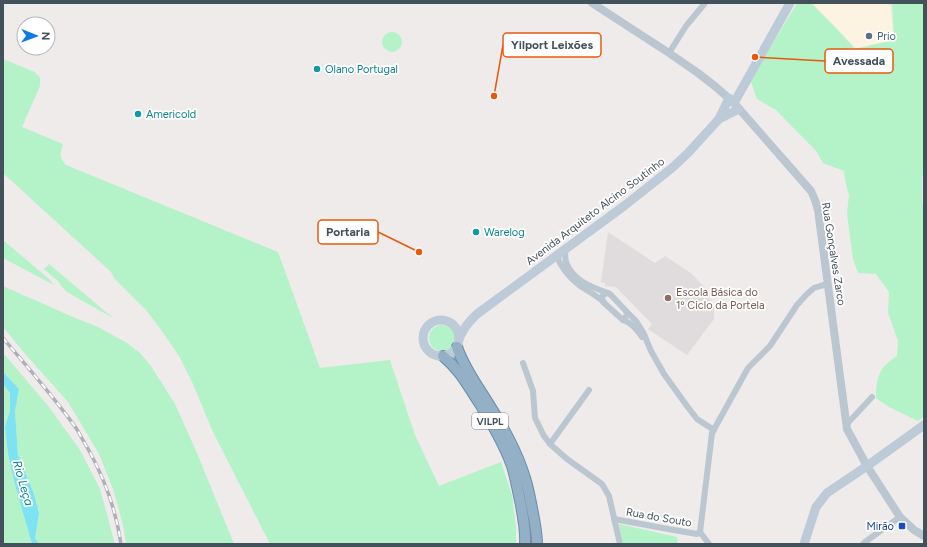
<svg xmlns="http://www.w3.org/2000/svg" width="927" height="547" viewBox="0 0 927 547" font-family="Figtree,sans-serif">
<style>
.commercial{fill:#fdf3e1}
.education{fill:#e0dcdd}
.green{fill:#b4f2c8}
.water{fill:#7de2f2}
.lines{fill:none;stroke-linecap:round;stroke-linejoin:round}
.trunk-casing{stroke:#6a8dab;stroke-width:12}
.minor{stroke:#bbc7d0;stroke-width:6}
.tertiary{stroke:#bbc7d0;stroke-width:8}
.secondary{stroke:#bccbd7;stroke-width:9}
.trunk{stroke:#93b0c6;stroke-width:10}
.rail-casing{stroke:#adb1b7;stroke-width:3.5}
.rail{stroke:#fff;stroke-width:2;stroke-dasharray:6;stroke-linecap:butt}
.service-dot{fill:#5c6f8a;stroke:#fff;stroke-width:1.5}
.culture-dot{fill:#0f9aa8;stroke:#fff;stroke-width:1.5}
.education-dot{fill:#8d6e63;stroke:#fff;stroke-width:1.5}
.transit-dot{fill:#1a4fb4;stroke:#fff;stroke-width:1.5}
.labels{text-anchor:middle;stroke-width:3.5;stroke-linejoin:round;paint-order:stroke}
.shield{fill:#fff;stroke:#7b858c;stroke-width:1}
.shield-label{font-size:10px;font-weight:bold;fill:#43515a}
.service-label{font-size:11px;fill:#4e5e75;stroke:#fff;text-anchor:start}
.culture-label{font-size:11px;fill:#0d838f;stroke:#fff;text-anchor:start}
.street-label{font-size:11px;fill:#43515a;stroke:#fff}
.education-label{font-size:11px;fill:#785e54;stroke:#fff;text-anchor:start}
.transit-label{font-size:11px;fill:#164399;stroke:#fff;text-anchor:end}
.water-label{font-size:12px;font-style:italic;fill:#038297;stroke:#fff}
.leader{fill:none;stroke:#e8590c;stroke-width:1.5}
.callout-dot{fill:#e8590c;stroke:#fff;stroke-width:1.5}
.callout{fill:#fff;stroke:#e8590c;stroke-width:1.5}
.callout-label{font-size:12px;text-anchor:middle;font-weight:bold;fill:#43515a}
</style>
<rect width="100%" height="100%" fill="#efebeb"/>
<polygon class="commercial" points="812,3 886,3 890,7 894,40 856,48"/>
<polygon class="education" points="608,232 655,263 665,256 691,273 705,288 714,308 714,319 687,355 648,329 652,324 616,287 605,286 605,283 601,282"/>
<g class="green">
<path d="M797,3H811L836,28L855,49L894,40L892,3H924V174L922,176V200L924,210V416L918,421L889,407L876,398C876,378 879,367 897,356L898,341L888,313L889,292L876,274L858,273L853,259L850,237L847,213L849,195L846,185L844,171L823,163L816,151L776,110L757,99L751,82L756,69L769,50Z"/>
<circle cx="392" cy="42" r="10"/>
<path d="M3,59L35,72L40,78V86L22,127L63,144C60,154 59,157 66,165L278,252L320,368L390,360L415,435L439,486L501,462L512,495L516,527V544H270L212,430L193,384L179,356L162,331L146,310L114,278L111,272L3,173Z"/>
<polygon points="3,240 49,279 54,285 3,258"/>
<polygon points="49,264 113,318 67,292 63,288 58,281 44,269"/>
<polygon points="3,286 73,317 98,327 127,343 139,352 151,366 175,404 197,453 234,544 126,544 123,525 113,489 99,454 68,402 27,356 3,327"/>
<circle cx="442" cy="338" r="13"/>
<polygon points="5,355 49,407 80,450 100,489 115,544 39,544 35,538 39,513 34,494 18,455 15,411 19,389 3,372 3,357"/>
<polygon points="3,384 10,393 10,410 5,427 8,454 15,485 32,544 3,544"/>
<polygon points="619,524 677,537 678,544 623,544"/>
</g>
<polygon class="water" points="3,372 19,389 15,411 18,455 34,494 39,513 35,538 39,544 32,544 15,485 8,454 5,427 10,410 10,393 3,384"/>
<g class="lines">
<g class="trunk-casing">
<g id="trunk">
<path d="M457,347C464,368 477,385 488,403C503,427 517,451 525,478C528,487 530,498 532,508C534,519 537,532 537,544"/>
<path d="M443,356C460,370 468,386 480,404C492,424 504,444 512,466C516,479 518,492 521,505C523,518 526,531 525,544"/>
</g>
</g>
<g class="minor">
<polyline points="669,53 686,26 705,3"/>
<path d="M565,249C565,253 565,258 566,262C572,280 591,287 608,293"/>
<path d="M556,255C561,267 570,278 580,286C588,291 597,296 604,302"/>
<path d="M608,293L611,295L626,311C628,315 626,317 623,320L603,302L602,297L604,294Z"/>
<polyline points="626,311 636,321 643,332 651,351 664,374 687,406 697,419 714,430"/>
<path d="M623,320C632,323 637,330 642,337"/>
<polyline points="523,363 533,391 535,418 544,436 550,444 567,459 602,484 609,496 620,544"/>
<polyline points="846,425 872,397"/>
<polyline points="550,444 589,390"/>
<polyline points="614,519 668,529 697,534 700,532"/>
<polyline points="709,544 700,532 712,433 748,368 770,346 797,305 807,294 814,288 820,286 828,284"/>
<polyline points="863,544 865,542 900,517"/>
</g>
<polyline class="tertiary" points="592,3 669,53 698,73 716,87 734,103 811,191 815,200 818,210 847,429 867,466 900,517 914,530 924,536"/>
<g class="secondary">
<polyline points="734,103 790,3"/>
<polyline points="719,119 739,109"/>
<circle cx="441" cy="338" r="18"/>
<path d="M459,339C465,326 468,323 477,314L624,206L672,168L688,153L719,119L729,98"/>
<polyline points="804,544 816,507 827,493 867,466 924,425"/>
</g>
<use href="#trunk" class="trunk"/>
<g class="rail-casing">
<path id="rail" d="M3,338C28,368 54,397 76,428C80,434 83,441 87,447C104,477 116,510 121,544"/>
</g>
<use href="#rail" class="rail"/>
</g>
<circle class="service-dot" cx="869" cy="36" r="4"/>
<g class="culture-dot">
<circle cx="317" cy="69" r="4"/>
<circle cx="138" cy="114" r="4"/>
<circle cx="476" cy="232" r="4"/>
</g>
<circle class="education-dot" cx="668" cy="298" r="4"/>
<rect class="transit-dot" x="898" y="522" width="8" height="8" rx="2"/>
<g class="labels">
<rect class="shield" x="472" y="413" width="36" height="16" rx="3"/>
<g class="shield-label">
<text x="490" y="425">VILPL</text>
</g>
<g class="service-label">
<text x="877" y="40">Prio</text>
</g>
<g class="culture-label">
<text x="325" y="73">Olano Portugal</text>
<text x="146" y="118">Americold</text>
<text x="484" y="236">Warelog</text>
</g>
<g class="street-label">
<text transform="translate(595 211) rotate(-37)" y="4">Avenida Arquiteto Alcino Soutinho</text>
<text transform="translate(834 254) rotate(81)" y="4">Rua Gonçalves Zarco</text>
<text transform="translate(659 517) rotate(10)" y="4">Rua do Souto</text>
</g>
<g class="education-label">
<text x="676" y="296">Escola Básica do<tspan x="676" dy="13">1º Ciclo da Portela</tspan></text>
</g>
<g class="transit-label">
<text x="894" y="530">Mirão</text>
</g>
<g class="water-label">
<text transform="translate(23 483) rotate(74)" y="4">Rio Leça</text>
</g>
</g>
<path class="leader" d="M494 96L503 45M755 57L825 61M419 252L378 232"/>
<g class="callout-dot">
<circle cx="494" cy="96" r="4"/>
<circle cx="755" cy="57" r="4"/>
<circle cx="419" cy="252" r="4"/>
</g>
<g class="callout">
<rect x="503" y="33" width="98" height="24" rx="4"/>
<rect x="825" y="49" width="68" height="24" rx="4"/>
<rect x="318" y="220" width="60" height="24" rx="4"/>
</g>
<g class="callout-label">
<text x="552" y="49">Yilport Leixões</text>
<text x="859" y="65">Avessada</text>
<text x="348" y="236">Portaria</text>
</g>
<rect width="927" height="547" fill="none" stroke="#43515a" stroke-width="8"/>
<g transform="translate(36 36) rotate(91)"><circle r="19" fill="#ffffff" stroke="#b4b9bd"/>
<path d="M0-3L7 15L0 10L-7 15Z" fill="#0b7be9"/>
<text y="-6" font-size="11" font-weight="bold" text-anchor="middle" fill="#43515a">N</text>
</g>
</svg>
